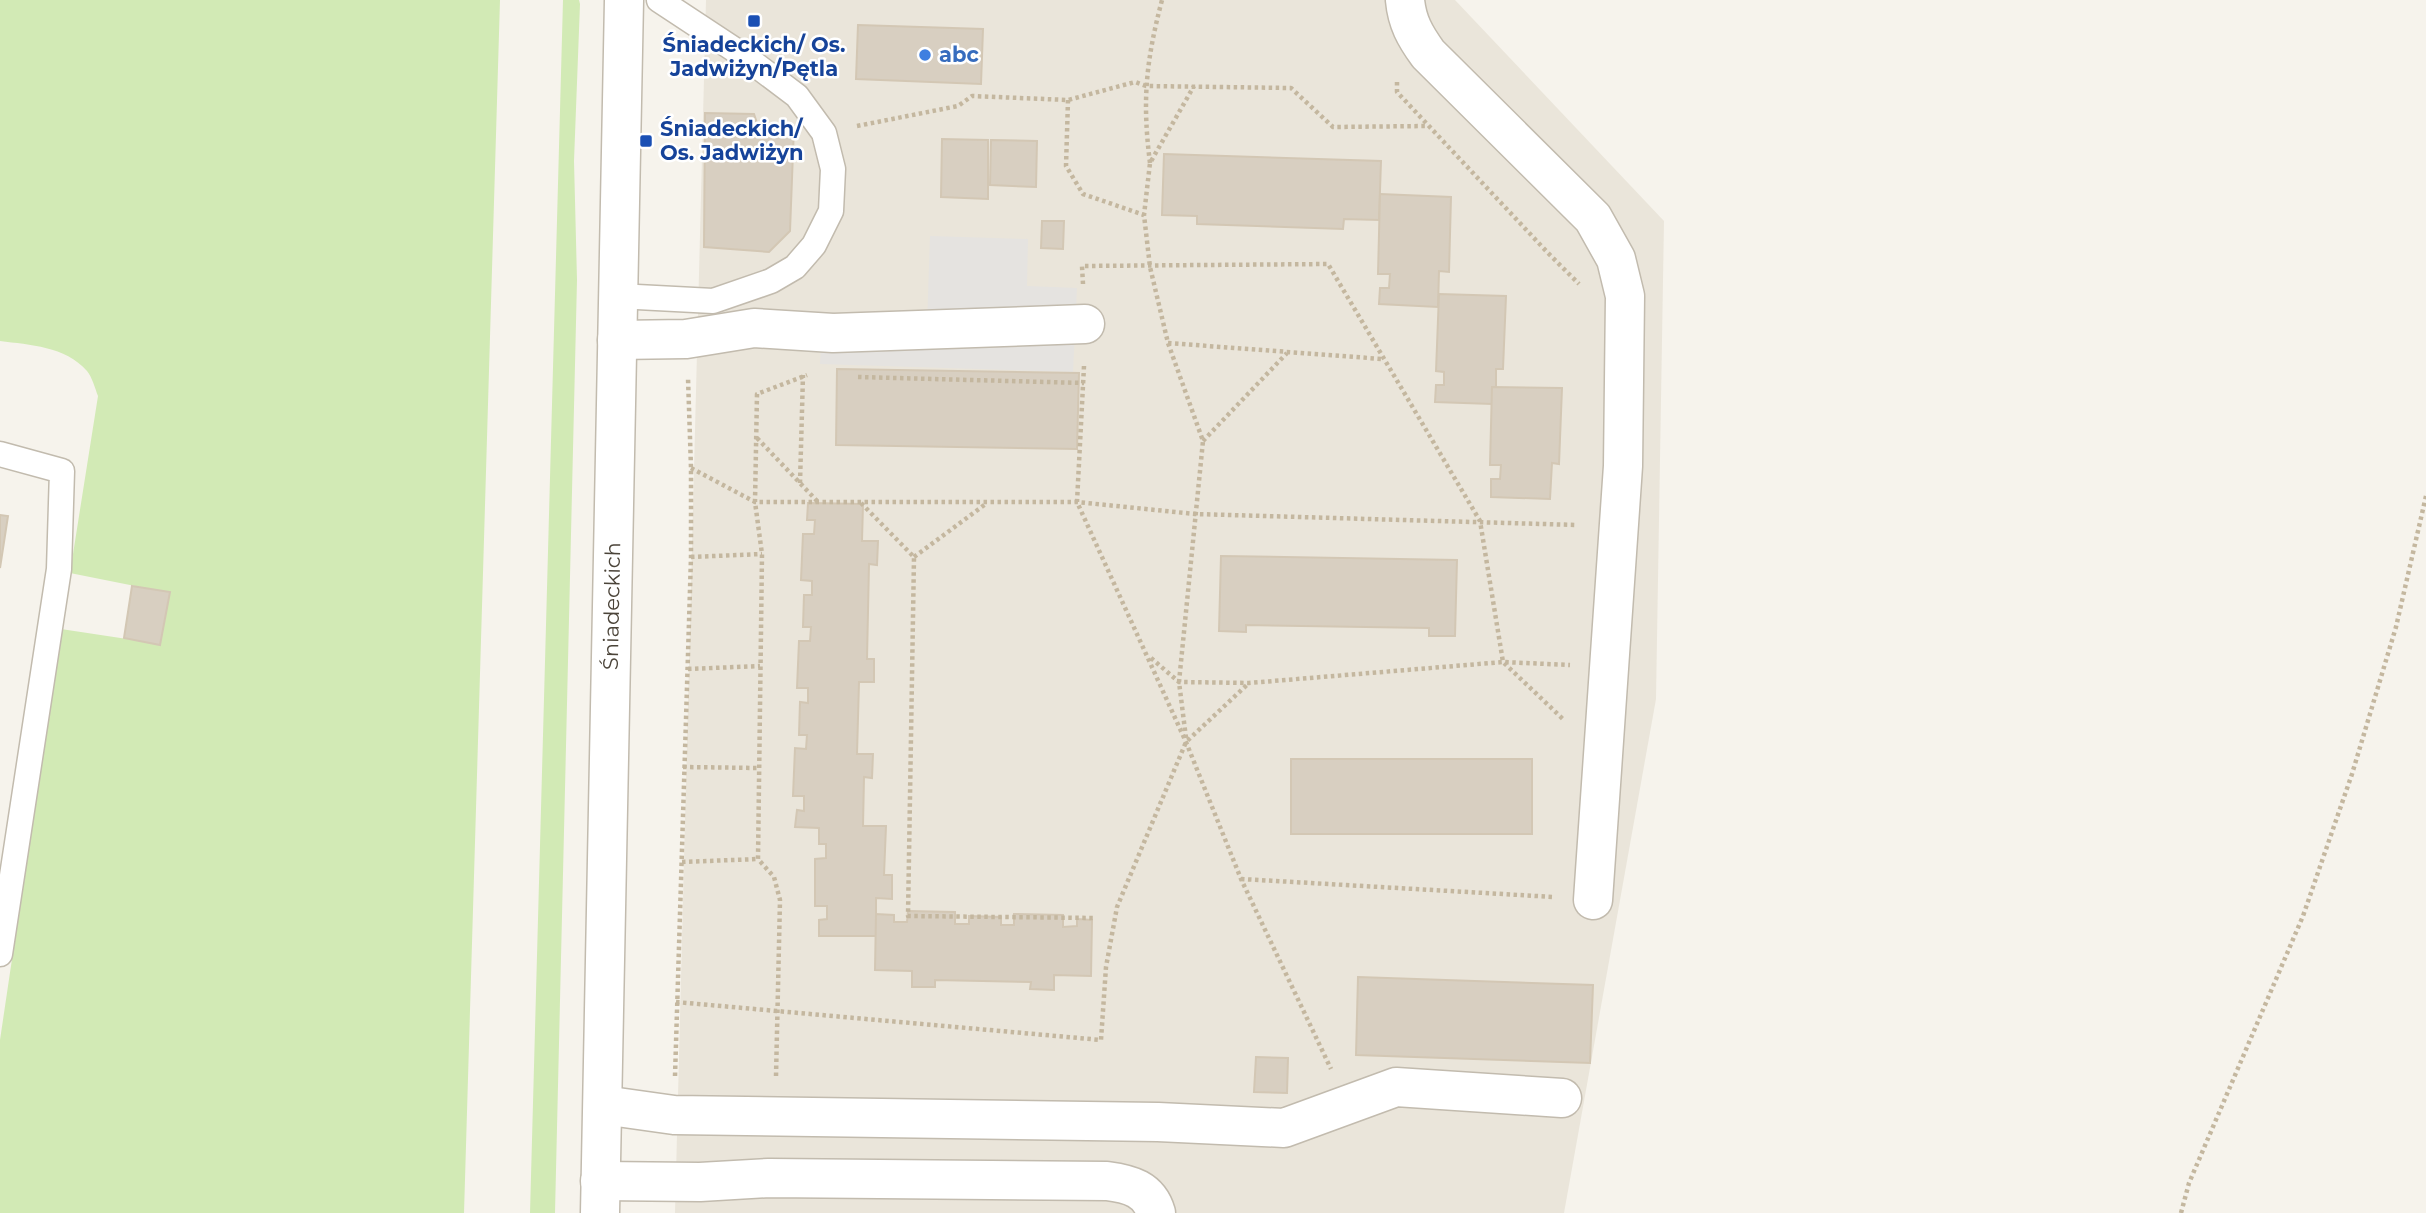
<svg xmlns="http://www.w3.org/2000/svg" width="2426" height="1213" viewBox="0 0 2426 1213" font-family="Montserrat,sans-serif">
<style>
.residential{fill:#eae5da}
.green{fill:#d2eab5}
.parking{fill:#e5e3e0}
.building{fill:#d8cfc1;stroke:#d3c7b4;stroke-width:2}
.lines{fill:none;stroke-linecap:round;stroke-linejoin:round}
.service-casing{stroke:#c2bbae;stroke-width:27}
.minor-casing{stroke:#c2bbae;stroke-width:41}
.path{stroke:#c4b79f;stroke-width:4.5;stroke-dasharray:3.5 3.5;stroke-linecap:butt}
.service{stroke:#fff;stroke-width:24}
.minor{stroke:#fff;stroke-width:38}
.transit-dot{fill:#1a4fb4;stroke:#fff;stroke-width:2.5}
.shop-dot{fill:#3f7fe0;stroke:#fff;stroke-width:2.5}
.labels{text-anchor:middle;stroke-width:5;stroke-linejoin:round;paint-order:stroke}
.transit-label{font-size:21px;font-weight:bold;fill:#164399;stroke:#fff}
.shop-label{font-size:21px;font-weight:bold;fill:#366cbe;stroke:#fff;text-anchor:start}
.street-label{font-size:21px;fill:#4b4439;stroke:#fff}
</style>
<rect width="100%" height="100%" fill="#f6f3ec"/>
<polygon class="residential" points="706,0 1455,0 1664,221 1656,699 1564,1213 675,1213"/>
<g class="green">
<path d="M0,0H500L464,1213H0V1040L61,629L160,644L170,593L70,573L98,396C95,388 92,377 87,371C65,346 30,345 0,341Z"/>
<polygon points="563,0 579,0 580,4 574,161 577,280 555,1213 530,1213"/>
</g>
<polygon class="parking" points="930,236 1028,239 1027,286 1077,288 1073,372 820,364 822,323 927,326"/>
<g class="building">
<polygon points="858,25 983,29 981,84 856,79"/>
<polygon points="705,113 754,114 757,123 765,128 794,126 790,231 769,252 704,247"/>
<polygon points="942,139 988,140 988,199 941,197"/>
<polygon points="991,140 1037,141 1036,187 990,185"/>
<polygon points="1164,154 1381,161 1379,220 1344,219 1343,229 1197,224 1197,216 1162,215"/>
<polygon points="1380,194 1451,197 1449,272 1439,271 1438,307 1379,304 1380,288 1389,288 1390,274 1378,274"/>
<polygon points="1042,221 1064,221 1063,249 1041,248"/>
<polygon points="1439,294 1506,296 1503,369 1496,369 1496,387 1492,387 1492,404 1435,402 1436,385 1444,385 1444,372 1436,371"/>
<polygon points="837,369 1079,373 1077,449 836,445"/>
<polygon points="1492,387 1562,388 1559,464 1552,463 1550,499 1491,497 1491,479 1500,479 1501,465 1490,465"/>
<polygon points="808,503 863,504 862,541 878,541 877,565 869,564 867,659 874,659 874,682 859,682 857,754 873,754 872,778 864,777 863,826 886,826 884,875 892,875 892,899 876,898 876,936 819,936 819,920 827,919 827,906 815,906 815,859 826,858 826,844 819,844 819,828 795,827 797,810 804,811 804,796 793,796 795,748 806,749 807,735 799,735 800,702 808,703 808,688 797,688 799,641 810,641 811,627 803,627 804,595 812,595 812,581 801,580 803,534 814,534 815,520 807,520"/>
<polygon points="0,515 8,516 0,568"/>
<polygon points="1221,556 1457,560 1455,636 1429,636 1429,628 1246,625 1246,632 1219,631"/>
<polygon points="132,586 170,592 160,645 124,638"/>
<rect x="1291" y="759" width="241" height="75"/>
<polygon points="908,911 955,912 955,924 969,924 969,916 1001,917 1001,925 1014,925 1014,914 1063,915 1063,927 1077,926 1077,919 1092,920 1091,976 1054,975 1054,990 1030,989 1031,982 935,980 935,987 912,987 912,971 875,970 876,914 894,915 894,922 907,922"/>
<polygon points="1358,977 1593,985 1590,1063 1356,1055"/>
<polygon points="1256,1057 1288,1058 1287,1093 1254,1092"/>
</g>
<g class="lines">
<g class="service-casing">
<g id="service">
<polyline points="618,296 713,301 771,281 795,267 814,245 831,211 833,169 824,133 797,96 744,56 659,0"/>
<polyline points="0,454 62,471 59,569 0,954"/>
</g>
</g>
<g class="minor-casing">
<g id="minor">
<path d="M1405,0C1407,22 1415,36 1428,54L1593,218L1616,259L1625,296L1623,466L1593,900"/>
<polyline points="617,340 686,339 754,328 833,333 1085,324"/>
<polyline points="603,1105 674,1115 1158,1122 1284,1128 1396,1087 1562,1098"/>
<path d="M600,1181L700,1182L769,1178L1107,1181C1130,1184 1149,1189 1156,1213"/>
<path id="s1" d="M600,1213L624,0"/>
</g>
</g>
<g class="path">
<polyline points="1397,82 1397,92 1548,253 1579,284"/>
<polyline points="1068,100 1066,166 1083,194 1144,215"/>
<polyline points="857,126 958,106 972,96 1068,100 1135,82 1146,86 1291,88 1333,127 1426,126"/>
<path d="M1150,163C1142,100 1146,61 1162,0"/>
<polyline points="1083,284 1082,266 1328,264 1480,521 1503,662 1564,720"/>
<polyline points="1168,343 1382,359"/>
<polyline points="1084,366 1077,502 1186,742 1241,879 1331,1069"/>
<polyline points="858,377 1084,383"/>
<polyline points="757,438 818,502"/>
<polyline points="1203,441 1287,353"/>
<polyline points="691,468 755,502 1077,502 1195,514 1577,525"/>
<polyline points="800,483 803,375"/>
<polyline points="861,503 914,557 908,916 1096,918"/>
<polyline points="691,557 762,554"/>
<polyline points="914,557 987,503"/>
<polyline points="1151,658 1179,682 1249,683 1503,662 1570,665"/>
<polyline points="688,669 760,666"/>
<polyline points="1186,738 1179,682 1203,441 1168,343 1150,267 1144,215 1150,163 1194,86"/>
<polyline points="683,767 758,768"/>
<polyline points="682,862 758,859"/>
<polyline points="1241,879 1554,897"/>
<polyline points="676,1002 1101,1040 1106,967 1117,907 1186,742 1249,683"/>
<polyline points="675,1076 691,557 691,468 688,378"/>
<polyline points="776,1076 780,900 774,877 758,859 762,554 755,502 757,394 807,375"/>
<polyline points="2181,1213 2189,1183 2303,916 2352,774 2396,627 2426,496"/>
</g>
<use href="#service" class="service"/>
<use href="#minor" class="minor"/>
</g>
<g class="transit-dot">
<rect x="747" y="14" width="14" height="14" rx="3.5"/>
<rect x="639" y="134" width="14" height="14" rx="3.5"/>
</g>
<circle class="shop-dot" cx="925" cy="55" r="7"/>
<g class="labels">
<g class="transit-label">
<text x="754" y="52">Śniadeckich/ Os.<tspan x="754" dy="24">Jadwiżyn/Pętla</tspan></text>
<text x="660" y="136" text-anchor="start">Śniadeckich/<tspan x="660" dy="24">Os. Jadwiżyn</tspan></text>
</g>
<g class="shop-label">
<text x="939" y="62">abc</text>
</g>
<g class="street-label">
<text dy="7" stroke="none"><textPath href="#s1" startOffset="607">Śniadeckich</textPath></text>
</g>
</g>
</svg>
